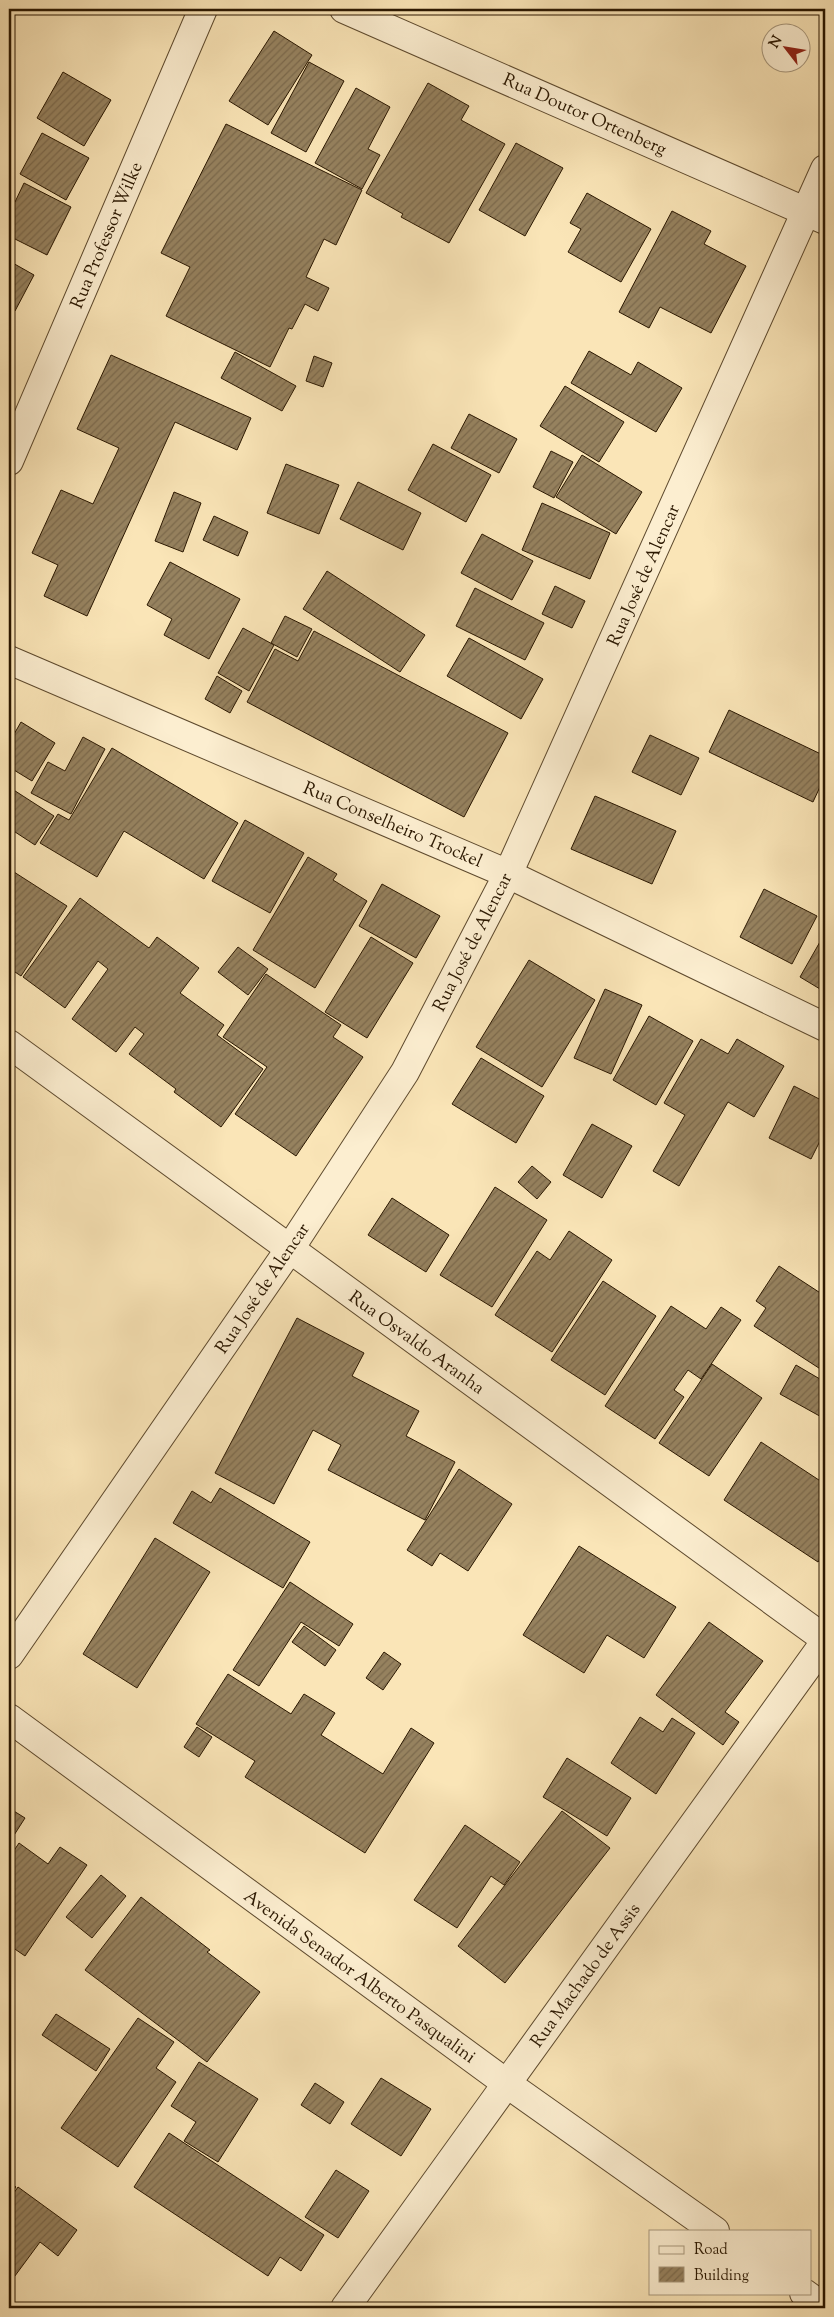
<svg xmlns="http://www.w3.org/2000/svg" width="834" height="2317" viewBox="0 0 834 2317" font-family="'Sorts Mill Goudy',serif">
<style>
.building{fill:url(#building-hatch);stroke:#2a1700}
.lines{fill:none;stroke-linecap:round;stroke-linejoin:round}
.minor-casing{stroke:#5e4a2e;stroke-width:30}
.minor{stroke:#fceed0;stroke-width:28}
.labels{text-anchor:middle;stroke-width:4;stroke-linejoin:round;paint-order:stroke}
.street-label{font-size:18px;fill:#2a1700;stroke:#fceed0}
</style>
<defs>
<pattern id="building-hatch" width="6" height="6" patternUnits="userSpaceOnUse" patternTransform="scale(1.25)"><rect width="6" height="6" fill="#96825f"/><path d="M-1 1l2-2M0 6l6-6M5 7l2-2" fill="none" stroke="#7b694c"/></pattern>
</defs>
<rect width="100%" height="100%" fill="#fae5b7"/>
<filter id="stains"><feTurbulence type="fractalNoise" baseFrequency=".004" numOctaves="4"/><feColorMatrix values="0 0 0 0 .2 0 0 0 0 .09 0 0 0 0 .02 0 0 0 .5 -.17"/></filter>
<radialGradient id="worn" r=".72"><stop offset=".6" stop-color="#630" stop-opacity="0"/><stop offset="1" stop-color="#630" stop-opacity=".3"/></radialGradient>
<g class="building">
<polygon points="274,31 312,55 268,125 229,101"/>
<polygon points="309,62 344,81 306,152 271,133"/>
<polygon points="63,72 111,100 84,146 37,118"/>
<polygon points="428,83 469,106 461,120 505,144 449,243 401,217 403,214 366,193"/>
<polygon points="356,88 390,107 368,149 380,155 362,189 315,163"/>
<polygon points="226,124 362,190 336,245 324,239 306,277 329,288 318,311 305,304 292,329 289,328 270,367 166,316 190,267 161,253"/>
<polygon points="42,133 89,158 66,200 20,174"/>
<polygon points="516,143 563,168 525,236 479,210"/>
<polygon points="24,183 71,207 47,255 9,236 9,199 15,202"/>
<polygon points="587,193 651,229 621,282 568,252 581,229 570,223"/>
<polygon points="672,211 711,231 704,244 746,266 711,333 660,307 649,328 619,312"/>
<polygon points="9,257 12,259 11,262 34,275 15,311 9,307"/>
<polygon points="589,351 631,375 638,362 682,388 656,432 571,383"/>
<polygon points="235,352 296,386 282,411 221,378"/>
<polygon points="111,355 251,418 237,450 175,422 87,616 44,596 58,565 32,553 61,490 93,504 119,448 77,429"/>
<polygon points="314,356 332,363 323,387 306,381"/>
<polygon points="565,386 624,422 599,462 540,426"/>
<polygon points="469,414 517,439 499,473 451,448"/>
<polygon points="433,444 491,475 466,522 408,490"/>
<polygon points="551,451 573,462 554,498 533,487"/>
<polygon points="582,455 642,492 616,534 556,497"/>
<polygon points="286,464 339,485 319,534 267,513"/>
<polygon points="358,482 421,513 403,550 340,519"/>
<polygon points="174,492 201,503 183,552 155,541"/>
<polygon points="542,503 610,533 590,579 522,550"/>
<polygon points="214,516 248,532 238,556 203,540"/>
<polygon points="482,534 533,561 512,600 461,573"/>
<polygon points="170,562 240,599 209,659 164,635 172,619 147,605"/>
<polygon points="327,571 425,635 400,672 303,609"/>
<polygon points="555,586 585,601 572,628 542,614"/>
<polygon points="475,588 544,623 525,660 456,626"/>
<polygon points="285,616 312,629 297,657 271,643"/>
<polygon points="243,628 274,645 249,691 218,673"/>
<polygon points="314,631 508,733 464,817 247,702 275,649 298,661"/>
<polygon points="469,638 543,679 521,719 447,676"/>
<polygon points="217,676 242,691 230,713 205,699"/>
<polygon points="729,710 825,756 825,776 813,802 709,752"/>
<polygon points="21,722 55,743 32,781 9,767 9,743"/>
<polygon points="650,735 699,758 681,795 632,772"/>
<polygon points="83,737 105,749 71,814 31,793 48,762 65,771"/>
<polygon points="112,748 238,823 204,879 124,831 97,877 40,843 58,814 69,820"/>
<polygon points="9,787 54,816 35,845 9,828"/>
<polygon points="595,796 676,831 652,884 571,849"/>
<polygon points="245,820 304,853 270,913 212,881"/>
<polygon points="308,857 337,874 333,880 367,901 315,988 253,950"/>
<polygon points="14,872 67,906 21,976 9,968 9,879"/>
<polygon points="382,884 440,916 416,958 359,926"/>
<polygon points="764,889 817,916 792,964 740,937"/>
<polygon points="80,898 149,948 157,937 199,968 180,993 224,1025 217,1035 263,1069 221,1127 174,1092 176,1089 129,1054 144,1034 135,1027 116,1052 72,1019 108,969 98,961 65,1008 23,977"/>
<polygon points="825,933 825,992 800,977"/>
<polygon points="371,937 413,963 367,1038 325,1012"/>
<polygon points="238,947 268,969 248,995 218,972"/>
<polygon points="529,960 595,1000 542,1087 476,1047"/>
<polygon points="266,974 341,1025 333,1037 363,1057 296,1156 235,1114 267,1067 223,1037"/>
<polygon points="605,989 642,1005 611,1074 574,1058"/>
<polygon points="649,1016 693,1041 656,1105 613,1080"/>
<polygon points="701,1039 728,1054 737,1039 784,1066 754,1117 728,1102 679,1186 653,1171 685,1115 664,1103"/>
<polygon points="481,1058 544,1096 516,1143 452,1104"/>
<polygon points="794,1086 825,1102 825,1131 811,1159 769,1138"/>
<polygon points="592,1124 632,1146 602,1198 563,1175"/>
<polygon points="532,1166 551,1182 537,1199 518,1182"/>
<polygon points="495,1187 547,1220 492,1307 440,1275"/>
<polygon points="392,1198 449,1235 426,1272 368,1235"/>
<polygon points="569,1231 612,1260 552,1352 495,1315 537,1251 550,1260"/>
<polygon points="779,1266 825,1296 825,1372 754,1326 766,1308 756,1301"/>
<polygon points="603,1281 656,1316 605,1395 551,1360"/>
<polygon points="671,1306 706,1329 721,1307 741,1320 701,1379 688,1370 674,1390 684,1397 655,1439 605,1406"/>
<polygon points="297,1318 364,1353 352,1376 419,1411 406,1436 455,1462 425,1520 328,1470 341,1445 313,1430 274,1504 215,1473"/>
<polygon points="712,1364 762,1398 709,1476 659,1443"/>
<polygon points="796,1365 825,1382 825,1419 780,1394"/>
<polygon points="761,1442 825,1484 825,1552 818,1562 724,1500"/>
<polygon points="459,1469 512,1504 468,1571 440,1553 432,1566 407,1550"/>
<polygon points="220,1488 310,1542 283,1588 173,1523 192,1491 211,1503"/>
<polygon points="155,1538 210,1572 137,1688 83,1654"/>
<polygon points="579,1546 676,1607 644,1658 607,1635 584,1673 523,1635"/>
<polygon points="290,1582 353,1624 339,1646 301,1622 259,1686 233,1670"/>
<polygon points="709,1622 763,1661 725,1712 739,1722 723,1745 656,1695"/>
<polygon points="304,1626 336,1650 325,1666 292,1642"/>
<polygon points="384,1652 401,1664 383,1690 366,1678"/>
<polygon points="228,1674 291,1714 304,1694 335,1713 321,1735 383,1774 411,1728 434,1743 365,1853 245,1777 255,1761 196,1724"/>
<polygon points="640,1717 663,1732 672,1718 695,1733 656,1794 611,1763"/>
<polygon points="197,1727 212,1737 199,1757 184,1747"/>
<polygon points="567,1758 631,1798 607,1836 543,1797"/>
<polygon points="9,1808 25,1818 9,1843"/>
<polygon points="562,1811 610,1848 505,1983 458,1946"/>
<polygon points="465,1825 520,1862 504,1885 491,1876 457,1928 414,1900"/>
<polygon points="19,1843 48,1864 60,1847 87,1865 25,1956 9,1945 9,1858"/>
<polygon points="101,1875 126,1896 92,1938 66,1917"/>
<polygon points="141,1897 210,1950 207,1952 260,1992 207,2062 85,1970"/>
<polygon points="56,2014 110,2049 96,2071 42,2035"/>
<polygon points="138,2018 174,2042 156,2068 176,2082 118,2167 61,2128"/>
<polygon points="199,2062 258,2099 218,2162 184,2141 196,2122 171,2106"/>
<polygon points="381,2078 431,2109 401,2156 351,2124"/>
<polygon points="315,2083 344,2102 330,2124 301,2105"/>
<polygon points="169,2133 324,2235 301,2271 280,2257 268,2276 134,2187"/>
<polygon points="336,2170 369,2191 338,2238 305,2217"/>
<polygon points="9,2181 16,2187 9,2196"/>
<polygon points="18,2187 77,2230 58,2256 40,2242 9,2284 9,2200"/>
</g>
<g class="lines">
<g class="minor-casing">
<g id="minor">
<polyline points="344,9 825,220"/>
<polyline points="9,461 203,9"/>
<polyline points="9,660 508,874 825,1027"/>
<polyline points="9,1044 825,1639"/>
<polyline points="9,1655 289,1250 405,1072 508,874 825,169"/>
<polyline points="9,1718 506,2083 715,2231"/>
<polyline points="804,2293 825,2308"/>
<polyline points="345,2308 825,1642"/>
</g>
</g>
<use href="#minor" class="minor"/>
</g>
<g class="labels">
<g class="street-label">
<text transform="translate(585 114) rotate(24)" y="6">Rua Doutor Ortenberg</text>
<text transform="translate(106 235) rotate(-67)" y="6">Rua Professor Wilke</text>
<text transform="translate(643 575) rotate(-66)" y="6">Rua José de Alencar</text>
<text transform="translate(393 824) rotate(23)" y="6">Rua Conselheiro Trockel</text>
<text transform="translate(472 942) rotate(-63)" y="6">Rua José de Alencar</text>
<text transform="translate(262 1288) rotate(-56)" y="6">Rua José de Alencar</text>
<text transform="translate(417 1342) rotate(36)" y="6">Rua Osvaldo Aranha</text>
<text transform="translate(585 1975) rotate(-54)" y="6">Rua Machado de Assis</text>
<text transform="translate(360 1976) rotate(36)" y="6">Avenida Senador Alberto Pasqualini</text>
</g>
</g>
<rect width="834" height="2317" fill="none" stroke="#fae5b7" stroke-width="30"/>
<rect x="10" y="10" width="814" height="2297" fill="none" stroke="#2a1700" stroke-width="2.5"/>
<rect x="15" y="15" width="804" height="2287" fill="none" stroke="#2a1700"/>
<rect x="649" y="2230" width="162" height="65" fill="#fceed0" stroke="#a8987d"/>
<rect x="659" y="2246" width="25" height="8" fill="#fceed0" stroke="#a8987d"/>
<text x="694" y="2254" font-size="15" fill="#2a1700">Road</text>
<rect x="659" y="2267" width="25" height="15" fill="url(#building-hatch)" stroke="#a8987d"/>
<text x="694" y="2280" font-size="15" fill="#2a1700">Building</text>
<g transform="translate(786 48) rotate(301)"><circle r="24" fill="#fceed0" stroke="#a8987d"/>
<path d="M0-4L9 19L0 12L-9 19Z" fill="#8f2418"/>
<text y="-8" font-size="14" font-weight="bold" text-anchor="middle" fill="#2a1700">N</text>
</g>
<rect width="100%" height="100%" filter="url(#stains)"/>
<rect width="100%" height="100%" fill="url(#worn)"/>
</svg>
